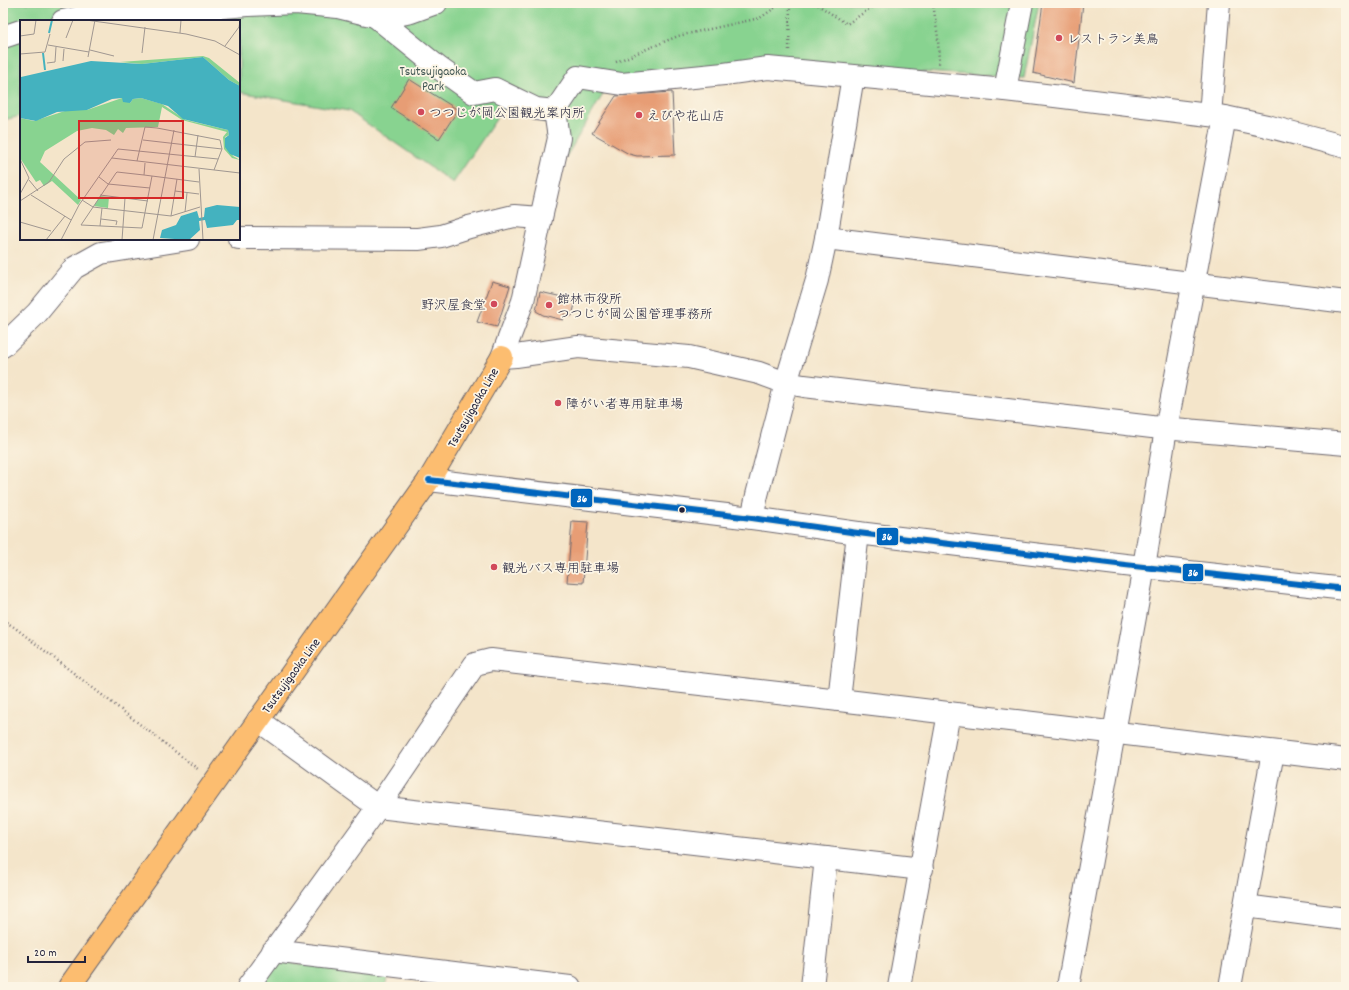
<svg xmlns="http://www.w3.org/2000/svg" width="1349" height="990" viewBox="0 0 1349 990" font-family="Dekko,'Klee One',sans-serif">
<style>
.green{fill:#88d390;stroke:#557a66}
.building{fill:#e79d75}
.lines{fill:none;stroke-linecap:round;stroke-linejoin:round}
.minor-casing{stroke:#6c666d;stroke-width:24}
.major-casing{stroke:#6c666d;stroke-width:24}
.path{stroke:#6c666d;stroke-width:2.5;stroke-dasharray:1 3;stroke-linecap:butt}
.minor{stroke:#fff;stroke-width:22}
.major{stroke:#fcbd6f;stroke-width:22}
.bus-1-casing{stroke:#fcf5e5;stroke-width:9}
.bus-1{stroke:#0065bd;stroke-width:6}
.poi-dot{fill:#d1495b;stroke:#fcf5e5;stroke-width:1.5}
.bus-dot{fill:#22223b;stroke:#fcf5e5;stroke-width:1.5}
.labels{text-anchor:middle;stroke-width:3.5;stroke-linejoin:round;paint-order:stroke}
.poi-label{font-size:13px;fill:#22223b;stroke:#fcf5e5;text-anchor:start}
.park-label{font-size:13px;fill:#415754;stroke:#fcf5e5}
.street-label{font-size:13px;fill:#22223b;stroke:#fcf5e5}
.inset-river{fill:none;stroke:#44b2bf;stroke-width:2}
.inset-road{fill:none;stroke:#a09791;stroke-width:1}
.view{fill:#d62828;fill-opacity:0.15;stroke:#d62828;stroke-width:2}
.inset-edge{fill:none;stroke:#22223b;stroke-width:2}
.line-badge{stroke:#fcf5e5;stroke-width:1.5}
.badge-label{font-size:11px;text-anchor:middle;font-weight:bold;fill:#fff}
</style>
<rect width="100%" height="100%" fill="#fcf5e5"/>
<filter id="ink" filterUnits="userSpaceOnUse"><feTurbulence type="fractalNoise" baseFrequency=".025" numOctaves="2"/><feDisplacementMap in="SourceGraphic" scale="8" xChannelSelector="R" yChannelSelector="G"/><feConvolveMatrix kernelMatrix="1 2 1 2 8 2 1 2 1" color-interpolation-filters="sRGB"/></filter>
<filter id="wash" filterUnits="userSpaceOnUse"><feTurbulence type="fractalNoise" baseFrequency=".012" numOctaves="4" result="noise"/><feDisplacementMap in="SourceGraphic" scale="16" xChannelSelector="R" yChannelSelector="G"/><feGaussianBlur stdDeviation="0.9" result="paint"/><feColorMatrix in="noise" values="0 0 0 0 0 0 0 0 0 0 0 0 0 0 0 0 0 1.4 0 .05"/><feComposite in="paint" operator="in"/></filter>
<g filter="url(#wash)">
<rect width="100%" height="100%" fill="#f4e5ca"/>
<g class="green">
<polygon points="3,3 1039,3 1024,78 769,63 609,84 566,157 545,150 549,125 507,103 453,183 349,111 239,92 239,21 21,21 21,116 3,120"/>
<polygon points="284,962 387,974 386,987 260,987 274,966"/>
</g>
<g id="blocks">
<g class="building">
<polygon points="1043,3 1083,3 1074,83 1033,73"/>
<polygon points="409,79 458,110 439,139 391,108"/>
<polygon points="672,92 675,155 637,156 629,154 592,133 616,96"/>
<polygon points="492,281 510,286 497,327 477,322"/>
<polygon points="540,292 576,300 572,316 564,314 563,320 543,315 536,311"/>
<polygon points="572,521 588,522 583,583 567,582"/>
</g>
</g>
</g>
<g filter="url(#ink)">
<use href="#blocks" fill-opacity="0" stroke="#6c666d" stroke-width="1"/>
<g class="lines">
<g class="minor-casing">
<g id="minor">
<polyline points="375,16 439,68 474,93 495,89 536,109 555,111"/>
<polyline points="63,21 95,14 171,11 248,5 296,3 338,7 375,16 392,16 411,12 436,3"/>
<polyline points="3,37 21,31"/>
<polyline points="1005,90 1022,3"/>
<polyline points="1210,115 1219,3"/>
<polyline points="1346,147 1267,126 1225,117 1005,90 768,68 724,74 622,84 578,77 555,111 559,138 541,218 523,301 502,357 516,356 578,347 689,357 759,373 786,383 804,386 1152,427 1346,444"/>
<polyline points="239,238 418,239 441,236 469,227 514,216 541,218"/>
<polyline points="826,238 1346,302"/>
<polyline points="3,346 37,313 74,268 101,253 188,239"/>
<polyline points="429,480 752,518 858,533 1125,565 1346,589"/>
<polyline points="752,518 757,495 786,383 817,280 826,238 853,76"/>
<polyline points="839,700 858,533"/>
<polyline points="258,720 378,807 922,869"/>
<polyline points="1245,906 1346,919"/>
<polyline points="273,951 570,987"/>
<polyline points="248,987 378,807 475,664 491,660 839,700 1346,760"/>
<polyline points="812,987 826,858"/>
<polyline points="899,987 949,713"/>
<polyline points="1068,987 1144,567 1166,429 1225,117"/>
<polyline points="1230,987 1273,752"/>
</g>
</g>
<g class="major-casing">
<polyline id="major" points="69,987 429,480 502,357"/>
</g>
<g class="path">
<polyline points="810,3 818,5 847,24 878,3"/>
<polyline points="933,3 938,38 939,64"/>
<polyline points="789,50 790,3"/>
<polyline points="616,62 678,36 760,18 782,3"/>
<polyline points="3,620 14,627 199,770"/>
</g>
<use href="#minor" class="minor"/>
<use href="#major" class="major"/>
<g class="bus-1-casing">
<polyline id="bus-1" points="429,480 752,518 858,533 1125,565 1346,589"/>
</g>
<use href="#bus-1" class="bus-1"/>
</g>
</g>
<g class="poi-dot">
<circle cx="1059" cy="38" r="4"/>
<circle cx="421" cy="112" r="4"/>
<circle cx="639" cy="115" r="4"/>
<circle cx="494" cy="304" r="4"/>
<circle cx="549" cy="305" r="4"/>
<circle cx="558" cy="403" r="4"/>
<circle cx="494" cy="567" r="4"/>
</g>
<circle class="bus-dot" cx="682" cy="510" r="3.5"/>
<g class="labels">
<g class="poi-label">
<text x="1067" y="43">レストラン美鳥</text>
<text x="429" y="117">つつじが岡公園観光案内所</text>
<text x="647" y="120">えびや花山店</text>
<text x="557" y="303">館林市役所<tspan x="557" dy="15">つつじが岡公園管理事務所</tspan></text>
<text x="486" y="309" text-anchor="end">野沢屋食堂</text>
<text x="566" y="408">障がい者専用駐車場</text>
<text x="502" y="572">観光バス専用駐車場</text>
</g>
<g class="park-label">
<text x="433" y="75">Tsutsujigaoka<tspan x="433" dy="15">Park</tspan></text>
</g>
<g class="street-label">
<text transform="translate(472 407) rotate(-60)" y="5">Tsutsujigaoka Line</text>
<text transform="translate(290 675) rotate(-54)" y="5">Tsutsujigaoka Line</text>
</g>
</g>
<g transform="translate(20 20)">
<rect width="220" height="220" fill="#f4e5ca"/>
<path d="M183,36L189,38L220,63V66L209,60L183,37L122,44L100,42ZM102,78L110,83L113,79L121,78L142,84L166,100L208,110L209,115L205,117L213,136L220,140L212,138L204,129L203,117L207,112L162,100L142,87L138,107L106,108L103,113L98,109L94,115L86,110L72,108L57,111L25,131L20,142L61,180L58,185L32,161L24,166L20,160L16,162L0,138V98L14,101L48,90H67ZM80,176L89,177L88,188L74,186Z" fill="#88d390"/>
<path d="M183,37L209,60L220,66V138L210,134L205,127V118L209,115L208,110L163,99L148,86L121,78L113,79L110,83L103,82L102,78L92,79L67,90L37,92L16,101L0,98L1,57L71,41L122,44ZM197,185L220,187V200H217L213,205L187,208L185,200L179,201L180,210L169,220L140,218L142,210L156,205L161,196L177,191L179,198L184,197L185,188Z" fill="#44b2bf"/>
<path class="inset-river" d="M29,13L32,0M23,33L25,50"/>
<path class="inset-road" d="M66,0L166,14L195,21L220,35M160,13L161,0M0,16L14,14L16,0M46,18L53,0M28,25L69,32M205,26L219,7L220,1M70,30L94,36M122,33L125,7M0,34L25,32L30,14M68,37L75,0M43,41L44,29M27,43L35,42L36,27M123,120L202,129M98,129L198,139M175,137L178,115M92,138L220,153M0,139L9,158L0,174M117,141L125,107L137,108L200,120L202,129L194,150M179,149L183,220M124,155L125,143M132,156L122,208L61,205L96,153L97,152L124,155L179,162M79,157L88,164L130,168M9,160L18,171M155,171L179,174M11,175L51,200M80,175L128,181M62,180L73,187L151,196L180,187M0,181L29,162L44,139L65,122L91,120M165,192L167,173M151,196L157,159M81,199L97,201L96,205M0,202L31,211M80,206L82,188M26,220L45,196M41,220L59,185L98,129M77,220H118M102,220L105,178M133,220L154,110"/>
<path class="view" d="M59,101H163V178H59Z"/>
<rect width="220" height="220" class="inset-edge"/>
</g>
<g class="line-badge">
<rect x="570" y="488" width="23" height="20" rx="4" fill="#0065bd"/>
<rect x="876" y="527" width="23" height="19" rx="4" fill="#0065bd"/>
<rect x="1182" y="563" width="22" height="19" rx="4" fill="#0065bd"/>
</g>
<g class="badge-label">
<text x="582" y="502">36</text>
<text x="887" y="540">36</text>
<text x="1193" y="576">36</text>
</g>
<rect width="1349" height="990" fill="none" stroke="#fcf5e5" stroke-width="16"/>
<path d="M28 956v6h57v-6" fill="none" stroke="#22223b" stroke-width="2"/>
<text x="34" y="956" font-size="12" fill="#22223b" stroke="#fcf5e5" stroke-width="3" paint-order="stroke">20 m</text>
</svg>
